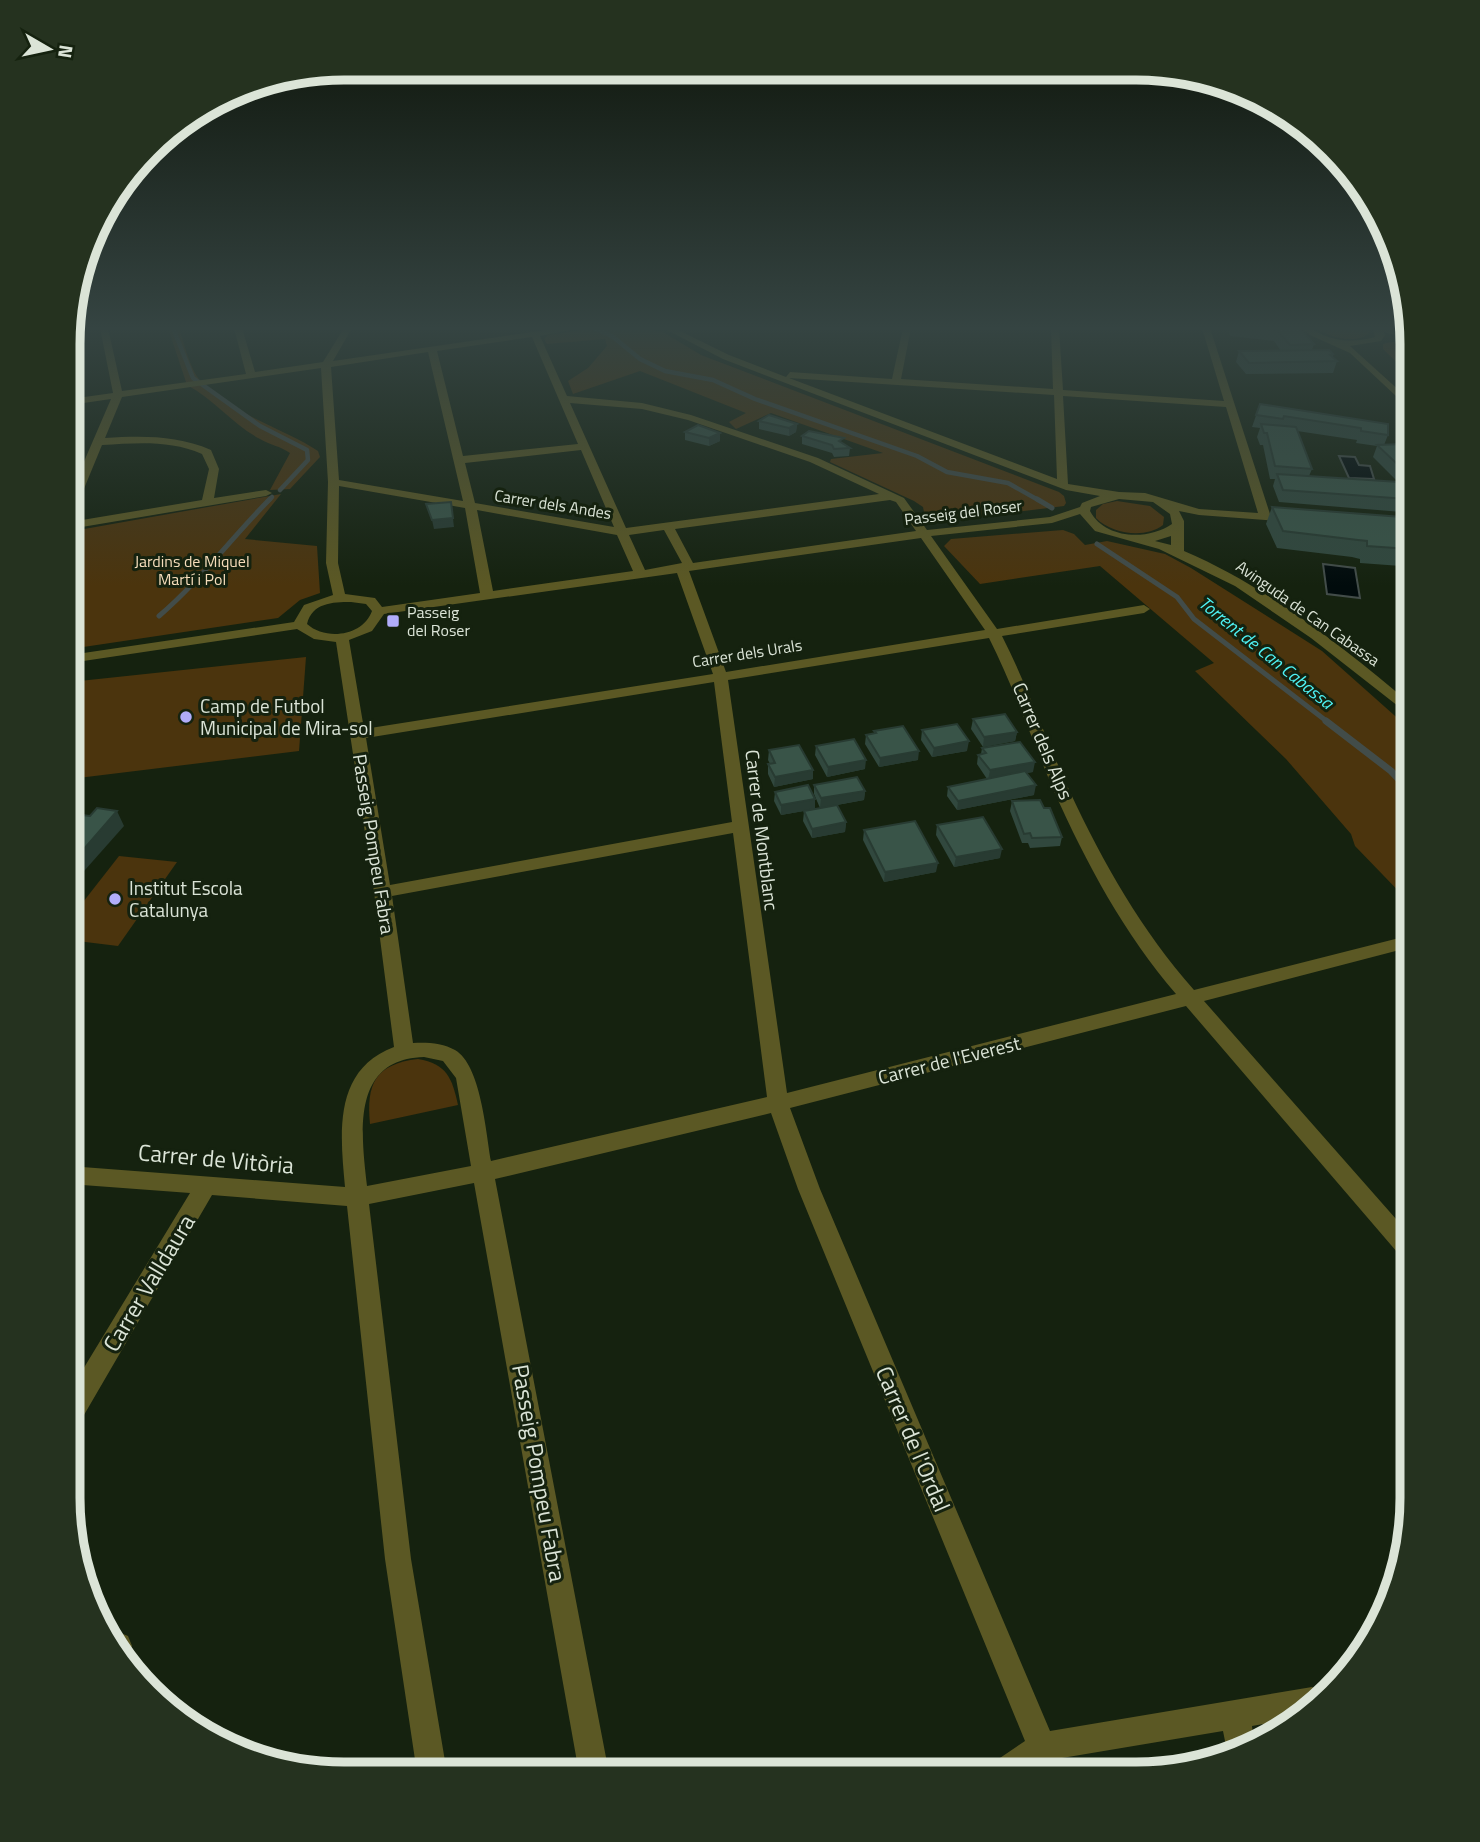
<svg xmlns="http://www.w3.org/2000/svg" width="1480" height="1842" viewBox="0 0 1480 1842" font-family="'Titillium Web',sans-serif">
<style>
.green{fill:#4b340d}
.water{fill:#010b0c;stroke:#424c49;stroke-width:2}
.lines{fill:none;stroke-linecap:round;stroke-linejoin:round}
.stream-far2{stroke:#424c49;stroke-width:4.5}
.stream-far1{stroke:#424c49;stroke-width:5}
.stream{stroke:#424c49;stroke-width:7}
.minor{fill:#5b5824;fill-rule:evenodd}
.wall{fill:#31483e;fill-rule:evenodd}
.shaded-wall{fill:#283b32}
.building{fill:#395448;stroke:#283b32;stroke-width:2}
.poi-dot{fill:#b1adfa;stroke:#15220f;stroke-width:2.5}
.labels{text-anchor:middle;stroke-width:6;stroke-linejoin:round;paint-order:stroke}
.far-street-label{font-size:16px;fill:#dbe4d7;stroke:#15220f}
.far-park-label{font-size:16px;fill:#f6ddbb;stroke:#15220f}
.far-poi-label{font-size:16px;fill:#dbe4d7;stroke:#15220f;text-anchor:start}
.far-water-label{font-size:18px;font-style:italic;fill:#4ef2f4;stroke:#15220f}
.poi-label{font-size:19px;fill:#dbe4d7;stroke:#15220f;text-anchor:start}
.street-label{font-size:19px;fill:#dbe4d7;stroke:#15220f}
.near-street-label{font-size:23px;fill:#dbe4d7;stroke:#15220f}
.rim{fill:none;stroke:#dbe4d7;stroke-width:9}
</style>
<rect width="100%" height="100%" fill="#15220f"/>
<g class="green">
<path d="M168,328H179C184,343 189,365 198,378C221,410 286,429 318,451L320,457L290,489L270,490L290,453C280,446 270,445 260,439C233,425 214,399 187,385Z"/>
<polygon points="595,328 636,328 663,332 701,355 1059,492 1064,496 1066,503 1064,506 938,522 925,517 923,507 914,501 830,462 831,459 883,453 771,413 736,429 729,422 746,413 640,371 573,394 568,381 588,368 607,346 605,339 547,344 544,339 548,335"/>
<path d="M1317,328H1366L1370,332C1359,345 1329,338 1317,328Z"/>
<polygon points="1392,342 1412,342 1412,377 1383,349 1383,344"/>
<polygon points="281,494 245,539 317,546 320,593 300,600 278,618 70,649 73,531"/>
<path d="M1117,501L1150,506L1164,517L1163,525C1145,539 1112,534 1096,518V510L1103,504Z"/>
<polygon points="1063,530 1074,534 1085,545 1107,541 1165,554 1191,568 1322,651 1412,731 1411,904 1355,846 1351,834 1286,759 1195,671 1214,663 1100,566 980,584 944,546 951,539"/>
<polygon points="306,657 299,751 70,779 70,682"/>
<polygon points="119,856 177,862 118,946 69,940 69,920"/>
<path d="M418,1059C447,1064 452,1078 458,1105L370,1124C366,1084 375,1064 418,1059Z"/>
</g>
<g class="water">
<polygon points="1339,456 1355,457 1359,465 1370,466 1374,479 1349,478"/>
<polygon points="1323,564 1355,568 1360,598 1327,594"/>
</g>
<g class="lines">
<g class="stream-far2">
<polyline points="173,328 193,378 260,426 307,450 308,460 280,490"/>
<polyline points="594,328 612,336 640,359 665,371 713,380 755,399 917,456 947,472 1008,483 1040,501"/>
<polyline points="268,501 272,497"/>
</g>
<g class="stream-far1">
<polyline points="1037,499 1052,508"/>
<polyline points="1097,544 1177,597 1194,619 1329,723"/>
<path d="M159,616C200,581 231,538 270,499"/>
</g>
<polyline class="stream" points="1326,721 1391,771 1412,793"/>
<g class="minor">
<path d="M100,328H108L122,391L246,374L234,328H242L255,372L323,362L344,328H352L333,361L560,328H581L540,336L567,396L642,403L691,415L818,458L904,498L927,530L1050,517L1080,507L1082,503L1100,496L1066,490L723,359L663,328H674L729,355L786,377L790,372L892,379L903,328H911L901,379L1053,389L1051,328H1059L1063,390L1224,401L1202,328H1210L1270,514L1293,516L1299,519L1293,522L1199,515L1179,511L1184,521V551C1268,587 1342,646 1412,705V717L1311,638L1235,586L1159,549L1095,531L1080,514L1052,523L931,536L997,629L1144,605L1150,609L1144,613L1002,636C1028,687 1046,740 1070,792C1103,863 1142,931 1194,990L1411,935V947L1204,1001L1411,1236V1262L1403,1259L1186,1006L790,1108L820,1189L1050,1731L1312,1687L1322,1691L1293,1719L1252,1726L1254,1743L1227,1751L1223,1731L1062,1758L1068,1773H1038L1036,1769L1030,1773H990L994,1762L1025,1741L798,1189L771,1113L495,1179L609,1773H579L474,1183L369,1204L411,1559L447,1773H417L385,1559L347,1206L212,1195L77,1427L68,1430V1394L190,1193L69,1184V1166L345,1187C340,1133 333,1070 394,1047L374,892L336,642L314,639L297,629L70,663V655L294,622L304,605L333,595L326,563L328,482L321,368L122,397L105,438C142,436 176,435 211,450L219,469L214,498L266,490L272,493L266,496L70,529V522L202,500L209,469L202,454C170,440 137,443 102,445L76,508L70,511V494L111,399L70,405V399L113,393ZM532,337L578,444L463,456L437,351ZM428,352L463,501L339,480L331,367ZM789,378L1054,395L1057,479ZM1063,396L1226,407L1258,513L1199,509L1145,493L1119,492L1068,484ZM570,403L642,409L688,420L810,462L879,494L626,528ZM581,450L614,527L475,503L465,463ZM339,486L465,508L480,593L382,607L375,598L345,594L338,563ZM1119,499L1153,502L1170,514L1172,524C1147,541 1105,539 1090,511L1091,507ZM890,500L896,502L916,531L693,563L675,529ZM477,510L617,535L633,571L493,591ZM664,530L682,563L645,570L629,535ZM1171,536V545L1155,541ZM921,538L985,630L726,672L689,571ZM677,573L713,674L364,729L349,640L372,631L384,614ZM351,602L366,604L372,611C363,636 326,641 307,624C312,603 332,602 351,602ZM989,638C1014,688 1032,740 1054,791C1086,863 1125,935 1176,994L787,1093L728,680ZM714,682L732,822L390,885L366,738ZM733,833L767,1097L491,1161C486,1133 481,1065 455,1050C443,1043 426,1042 413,1043L392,896ZM424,1057L443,1061L456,1078L471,1166L367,1186C361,1133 351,1059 424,1057Z"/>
<path d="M1302,328C1311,328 1315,331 1323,335C1339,342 1358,342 1375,337L1373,328H1389L1410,333L1411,339L1384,332L1385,335L1381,341L1350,346L1412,402V411L1350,353L1310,335Z"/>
<polygon points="1383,521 1412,523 1412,531 1379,527 1379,523"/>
<polygon points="118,1632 128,1636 132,1646 126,1658 107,1638"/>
</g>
</g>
<g class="wall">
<polygon points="1228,328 1300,328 1314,344 1312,350 1333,354 1333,357 1337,361 1333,373 1246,374 1236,362 1239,351 1281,351 1274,341 1230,336"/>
<path d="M1260,404L1388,424V435L1384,445L1405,444L1412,450V496L1400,485L1407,499L1402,512L1279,502L1273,486L1275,479H1270L1263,445H1260L1257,437L1260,428L1252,427ZM1297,431L1357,440L1356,443L1377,446L1373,457L1398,482L1309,476L1312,469Z"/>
<polygon points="759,421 797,424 796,432 789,436 759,429"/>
<polygon points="685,432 720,441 709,446 685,440"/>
<polygon points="802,436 850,448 849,456 834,457 832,453 802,444"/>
<polygon points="1272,507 1409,549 1401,566 1360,563 1360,559 1352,557 1277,548 1266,524"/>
<polygon points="973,719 1017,732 1015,741 983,747 971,729"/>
<polygon points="922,730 967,751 932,757 921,740"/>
<polygon points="874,731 918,760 879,767 865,744 866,735 874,734"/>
<polygon points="816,746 865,769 827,777 815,755"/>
<polygon points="982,748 1033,772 1026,773 1034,795 957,810 947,796 948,787 987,779 977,764 978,755 981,754"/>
<polygon points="769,750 813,779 774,787 768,774 768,764 770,764 768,760"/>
<polygon points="814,785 865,791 864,800 837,805 846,822 845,832 812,838 803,821 804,811 820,808 814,794"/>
<polygon points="775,792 815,799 815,809 781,815 774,801"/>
<polygon points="1012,801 1044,808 1062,837 1060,846 1030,848 1028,843 1022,843 1010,811"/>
<polygon points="937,825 1000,858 954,867 936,835"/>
<polygon points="864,830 936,872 884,882 863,840"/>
</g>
<g class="shaded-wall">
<polygon points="797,424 796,432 789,436 789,428"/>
<polygon points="720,433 720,441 709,446 709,438"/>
<polygon points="451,502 454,527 434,529 432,520"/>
<polygon points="1017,732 1015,741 983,747 984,737"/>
<polygon points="969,741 967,751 932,757 934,748"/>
<polygon points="919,751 918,760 879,767 880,758"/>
<polygon points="866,760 865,769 827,777 828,767"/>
<polygon points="1035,762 1033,772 988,780 990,770"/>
<polygon points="813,770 813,779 774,787 775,777"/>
<polygon points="1036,785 1034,795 957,810 958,801"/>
<polygon points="865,791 864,800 820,808 821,798"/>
<polygon points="815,799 815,809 781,815 781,805"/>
<polygon points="80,806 87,820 73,814"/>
<polygon points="117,811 124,826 69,888 70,865"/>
<polygon points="846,822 845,832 812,838 812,829"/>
<polygon points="1002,849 1000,858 954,867 956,857"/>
<polygon points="938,863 936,872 884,882 885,872"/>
</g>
<g class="building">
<polygon points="1258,328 1300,328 1314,344 1290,345 1277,330"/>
<polygon points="1329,350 1333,354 1330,355 1337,361 1249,363 1239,351"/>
<polygon points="1260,404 1388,424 1388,435 1361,431 1361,428 1284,416 1283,419 1256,415"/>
<polygon points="769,415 797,424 789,428 759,421"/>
<polygon points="1261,424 1296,427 1312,469 1275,466 1267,433 1264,433"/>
<polygon points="698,425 720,433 709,438 685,432"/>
<polygon points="809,431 844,438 839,441 850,448 834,449 832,445 802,436"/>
<polygon points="1405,444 1412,450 1412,478 1377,445"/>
<polygon points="1277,474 1399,482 1407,499 1283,490"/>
<polygon points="451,502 453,518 432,520 426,504"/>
<polygon points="1272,507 1402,517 1409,549 1367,546 1367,541 1358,540 1283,531"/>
<polygon points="1005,714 1017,732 984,737 973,719"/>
<polygon points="957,724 969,741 934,748 922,730"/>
<polygon points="903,726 919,751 880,758 866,735 876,733 874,731"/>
<polygon points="854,739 866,760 828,767 816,746"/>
<polygon points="1020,742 1035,762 990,770 978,755 986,753 982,748"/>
<polygon points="799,745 813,770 775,777 768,764 775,763 769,750"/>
<polygon points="1025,771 1036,785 958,801 948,787"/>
<polygon points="857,777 865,791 821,798 814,785"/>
<polygon points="808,785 815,799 781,805 775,792"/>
<polygon points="1040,800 1044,808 1050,808 1062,837 1032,838 1030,833 1024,834 1012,801"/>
<polygon points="70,804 80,806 73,814 90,816 97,808 117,811 70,865"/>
<polygon points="837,805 846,822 812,829 804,811"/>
<polygon points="983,817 1002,849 956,857 937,825"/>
<polygon points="915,821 938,863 885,872 864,830"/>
</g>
<linearGradient id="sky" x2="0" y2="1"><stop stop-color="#0c1308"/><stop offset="0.56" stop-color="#354442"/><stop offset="1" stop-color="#354442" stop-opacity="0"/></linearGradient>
<rect width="1480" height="586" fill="url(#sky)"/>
<g class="poi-dot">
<rect x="386" y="614" width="14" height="14" rx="3.5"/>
<circle cx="186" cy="717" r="7"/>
<circle cx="115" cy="899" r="7"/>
</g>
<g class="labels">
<g class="far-street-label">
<text transform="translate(553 504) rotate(9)" y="6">Carrer dels Andes</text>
<text transform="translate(963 512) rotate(-7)" y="6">Passeig del Roser</text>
<text transform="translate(1308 613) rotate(35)" y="6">Avinguda de Can Cabassa</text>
<text transform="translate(747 653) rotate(-9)" y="6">Carrer dels Urals</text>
</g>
<g class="far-park-label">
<text x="192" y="567">Jardins de Miquel<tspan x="192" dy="18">Martí i Pol</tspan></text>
</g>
<g class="far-poi-label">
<text x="407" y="618">Passeig<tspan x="407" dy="18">del Roser</tspan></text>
</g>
<g class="far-water-label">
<text transform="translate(1266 653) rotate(39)" y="6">Torrent de Can Cabassa</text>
</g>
<g class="poi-label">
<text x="200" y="713">Camp de Futbol<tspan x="200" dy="22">Municipal de Mira-sol</tspan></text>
<text x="129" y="895">Institut Escola<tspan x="129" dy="22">Catalunya</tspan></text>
</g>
<g class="street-label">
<text transform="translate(1043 741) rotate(67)" y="7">Carrer dels Alps</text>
<text transform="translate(762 830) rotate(83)" y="7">Carrer de Montblanc</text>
<text transform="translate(374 844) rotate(81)" y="7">Passeig Pompeu Fabra</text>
<text transform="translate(949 1060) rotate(-14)" y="7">Carrer de l'Everest</text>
</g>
<g class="near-street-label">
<text transform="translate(216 1159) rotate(5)" y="8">Carrer de Vitòria</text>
<text transform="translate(149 1283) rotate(-59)" y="8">Carrer Valldaura</text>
<text transform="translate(913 1439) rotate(67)" y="8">Carrer de l'Ordal</text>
<text transform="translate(539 1473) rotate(80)" y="8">Passeig Pompeu Fabra</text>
</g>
</g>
<path d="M0 0H1480V1842H0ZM344 80H1136A264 264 0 0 1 1400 344V1498A264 264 0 0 1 1136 1762H344A264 264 0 0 1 80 1498V344A264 264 0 0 1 344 80Z" fill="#25321f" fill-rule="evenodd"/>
<path class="rim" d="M344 80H1136A264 264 0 0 1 1400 344V1498A264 264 0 0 1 1136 1762H344A264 264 0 0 1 80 1498V344A264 264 0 0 1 344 80Z"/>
<g transform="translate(49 49) rotate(99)" stroke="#15220f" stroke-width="5" paint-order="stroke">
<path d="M0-5L12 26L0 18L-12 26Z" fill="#dbe4d7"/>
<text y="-10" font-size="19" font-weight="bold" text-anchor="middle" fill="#dbe4d7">N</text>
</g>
</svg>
